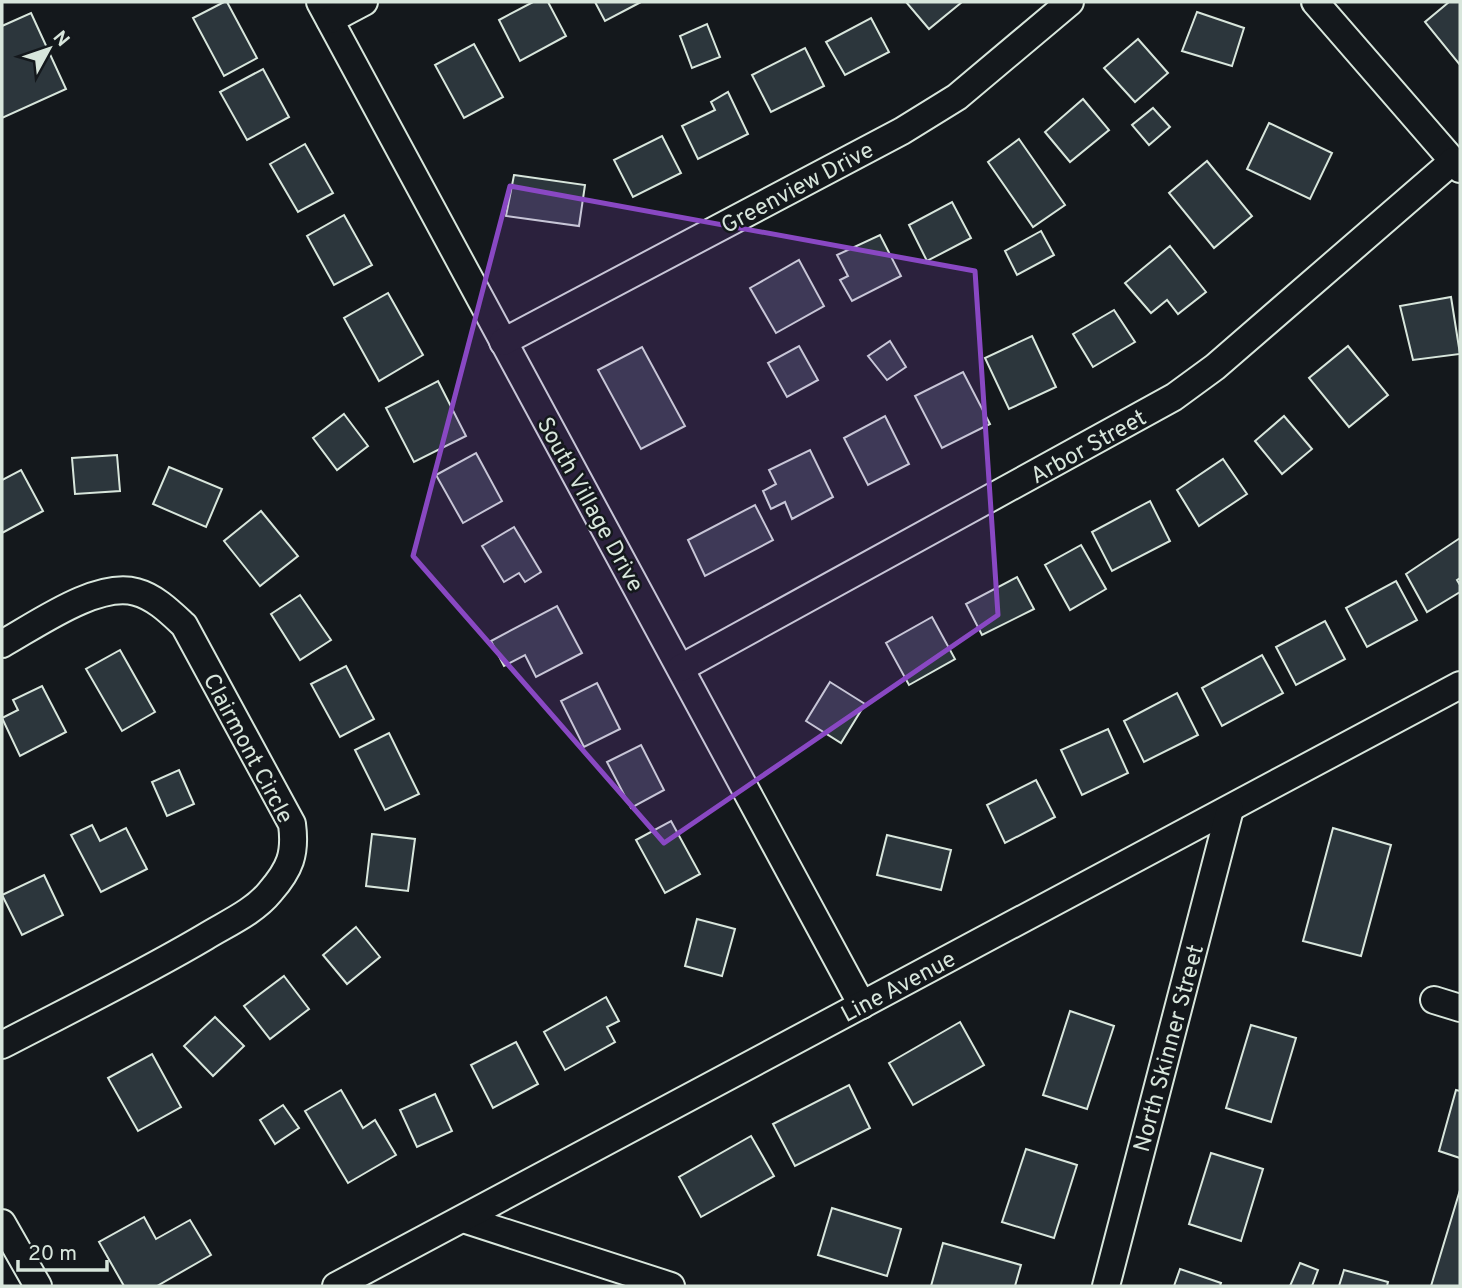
<svg xmlns="http://www.w3.org/2000/svg" width="1462" height="1288" viewBox="0 0 1462 1288" font-family="Overpass,sans-serif">
<style>
.building{fill:#2c363c;stroke:#d8e6dc;stroke-width:2}
.lines{fill:none;stroke-linecap:round;stroke-linejoin:round}
.minor-casing{stroke:#d8e6dc;stroke-width:30}
.minor{stroke:#14181c;stroke-width:26}
.marked{fill:#8948c3;fill-opacity:0.2;stroke:#8948c3;stroke-width:5;stroke-linejoin:round}
.labels{text-anchor:middle;stroke-width:5;stroke-linejoin:round;paint-order:stroke}
.street-label{font-size:23px;fill:#d8e6dc;stroke:#14181c}
</style>
<rect width="100%" height="100%" fill="#14181c"/>
<g class="building">
<polygon points="224,2 227,2 257,58 224,76 193,18"/>
<polygon points="533,2 548,2 566,36 520,61 499,20"/>
<polygon points="595,2 641,2 605,21"/>
<polygon points="906,2 962,2 929,29"/>
<polygon points="1449,2 1460,2 1460,65 1425,22"/>
<polygon points="1197,12 1244,28 1232,66 1182,51"/>
<polygon points="31,13 66,89 2,118 2,26"/>
<polygon points="871,18 889,52 845,75 826,42"/>
<polygon points="707,24 720,57 692,68 680,36"/>
<polygon points="1138,39 1168,73 1135,102 1104,68"/>
<polygon points="474,44 503,97 464,118 435,65"/>
<polygon points="805,48 824,86 771,112 752,75"/>
<polygon points="263,69 289,117 247,140 220,92"/>
<polygon points="728,92 748,134 698,159 682,126 715,110 711,102"/>
<polygon points="1083,99 1109,130 1070,162 1045,132"/>
<polygon points="1153,108 1170,127 1149,145 1132,125"/>
<polygon points="1269,123 1332,153 1310,199 1247,169"/>
<polygon points="662,136 681,173 633,197 614,160"/>
<polygon points="1019,139 1065,205 1033,227 988,162"/>
<polygon points="305,144 333,193 298,212 270,164"/>
<polygon points="1207,161 1252,216 1214,248 1169,193"/>
<polygon points="514,175 585,185 579,226 506,216"/>
<polygon points="952,202 971,238 927,261 909,225"/>
<polygon points="344,215 372,265 334,285 307,236"/>
<polygon points="1041,231 1054,255 1017,275 1005,251"/>
<polygon points="880,235 901,276 852,301 840,280 848,276 837,255"/>
<polygon points="1170,246 1206,292 1178,314 1167,300 1151,313 1125,283"/>
<polygon points="799,260 824,306 776,333 750,288"/>
<polygon points="388,293 423,355 379,381 344,318"/>
<polygon points="1451,297 1460,354 1413,360 1400,306"/>
<polygon points="1114,310 1135,342 1093,367 1073,334"/>
<polygon points="1032,336 1056,387 1009,409 985,358"/>
<polygon points="890,341 906,367 887,380 868,356"/>
<polygon points="799,346 818,380 787,397 768,363"/>
<polygon points="1348,346 1388,395 1349,427 1309,378"/>
<polygon points="642,347 685,426 641,449 598,370"/>
<polygon points="963,372 990,424 942,448 915,396"/>
<polygon points="438,381 466,436 414,462 386,408"/>
<polygon points="344,414 368,446 337,470 313,438"/>
<polygon points="885,416 909,464 868,485 844,438"/>
<polygon points="1284,416 1312,449 1282,474 1255,441"/>
<polygon points="810,450 833,497 792,519 785,502 771,509 763,491 776,484 769,470"/>
<polygon points="476,453 502,501 463,523 436,475"/>
<polygon points="117,455 120,491 75,494 72,458"/>
<polygon points="1223,459 1247,494 1199,526 1177,490"/>
<polygon points="169,467 222,489 206,527 153,504"/>
<polygon points="21,470 43,511 2,533 2,480"/>
<polygon points="1150,501 1170,541 1112,571 1092,532"/>
<polygon points="755,505 773,540 705,576 688,540"/>
<polygon points="261,511 298,556 260,586 224,541"/>
<polygon points="514,527 541,572 525,582 519,573 504,582 482,546"/>
<polygon points="1460,538 1460,578 1457,580 1460,585 1460,592 1427,612 1406,574"/>
<polygon points="1081,545 1106,589 1070,610 1045,565"/>
<polygon points="1017,577 1034,609 982,635 966,604"/>
<polygon points="1396,581 1417,620 1367,647 1346,608"/>
<polygon points="300,595 331,640 300,660 271,614"/>
<polygon points="557,606 582,653 536,677 525,655 504,666 491,641"/>
<polygon points="932,617 955,659 909,685 886,643"/>
<polygon points="1325,621 1345,659 1296,685 1276,647"/>
<polygon points="120,650 155,712 122,731 86,669"/>
<polygon points="1262,655 1283,693 1222,726 1202,688"/>
<polygon points="346,666 374,719 340,737 311,684"/>
<polygon points="830,682 865,704 841,743 806,721"/>
<polygon points="597,683 620,729 584,747 561,701"/>
<polygon points="42,686 66,732 20,756 2,718 18,710 13,700"/>
<polygon points="1177,693 1198,735 1144,762 1124,721"/>
<polygon points="1108,729 1128,773 1082,795 1061,750"/>
<polygon points="389,733 419,794 385,810 355,750"/>
<polygon points="641,745 664,790 631,808 607,762"/>
<polygon points="179,770 194,804 167,816 152,782"/>
<polygon points="1036,780 1055,817 1005,843 987,805"/>
<polygon points="671,821 700,874 665,893 636,840"/>
<polygon points="92,825 100,841 126,828 147,869 101,892 71,835"/>
<polygon points="1333,828 1391,845 1361,956 1303,941"/>
<polygon points="372,834 415,839 408,891 366,886"/>
<polygon points="887,835 951,850 941,890 877,875"/>
<polygon points="44,875 63,915 22,935 2,895"/>
<polygon points="697,919 735,929 722,976 685,966"/>
<polygon points="356,927 380,957 347,984 323,955"/>
<polygon points="284,976 309,1009 270,1039 244,1006"/>
<polygon points="606,997 619,1021 607,1027 615,1042 565,1070 544,1032"/>
<polygon points="1070,1011 1114,1026 1087,1109 1043,1095"/>
<polygon points="215,1017 244,1046 213,1076 184,1046"/>
<polygon points="960,1022 984,1065 913,1105 889,1063"/>
<polygon points="1251,1025 1296,1038 1271,1122 1226,1108"/>
<polygon points="516,1042 538,1084 493,1108 471,1065"/>
<polygon points="152,1054 181,1107 138,1131 108,1078"/>
<polygon points="849,1085 870,1128 795,1166 773,1124"/>
<polygon points="341,1090 363,1128 375,1120 396,1155 348,1183 305,1111"/>
<polygon points="1456,1090 1460,1091 1460,1158 1439,1151"/>
<polygon points="435,1094 452,1131 417,1147 400,1110"/>
<polygon points="283,1105 299,1128 275,1144 260,1120"/>
<polygon points="751,1136 774,1176 701,1217 679,1177"/>
<polygon points="1026,1149 1077,1165 1054,1238 1002,1222"/>
<polygon points="1211,1153 1263,1169 1241,1241 1189,1224"/>
<polygon points="1460,1190 1460,1286 1431,1286"/>
<polygon points="832,1208 901,1229 887,1276 818,1255"/>
<polygon points="144,1217 156,1239 190,1220 211,1255 157,1286 124,1286 99,1242"/>
<polygon points="943,1243 1021,1265 1015,1286 931,1286"/>
<polygon points="1300,1263 1318,1270 1312,1286 1290,1286"/>
<polygon points="1180,1269 1221,1283 1220,1286 1174,1286"/>
<polygon points="1344,1270 1388,1282 1387,1286 1339,1286"/>
</g>
<g class="lines">
<g class="minor-casing">
<g id="minor">
<polyline points="320,2 862,1005"/>
<polyline points="1315,2 1460,169"/>
<polyline points="330,20 364,2"/>
<polyline points="503,342 902,131 957,97 1070,2"/>
<path d="M2,644C35,626 97,581 136,592C155,597 170,612 184,625L292,824C296,854 290,869 270,892C254,912 226,924 205,937C139,976 69,1010 2,1045"/>
<polyline points="681,668 1174,397 1215,367 1453,161"/>
<polyline points="1434,1000 1460,1008"/>
<polyline points="463,1219 671,1286"/>
<polyline points="2,1223 38,1286"/>
<polyline points="336,1286 1460,685"/>
<polyline points="1106,1286 1230,809"/>
</g>
</g>
<use href="#minor" class="minor"/>
</g>
<path class="marked" d="M510,186L975,271L998,615L664,843L413,556Z"/>
<g class="labels">
<g class="street-label">
<text transform="translate(797 187) rotate(-28)" y="8">Greenview Drive</text>
<text transform="translate(1088 446) rotate(-29)" y="8">Arbor Street</text>
<text transform="translate(591 504) rotate(61)" y="8">South Village Drive</text>
<text transform="translate(249 748) rotate(62)" y="8">Clairmont Circle</text>
<text transform="translate(898 986) rotate(-28)" y="8">Line Avenue</text>
<text transform="translate(1168 1048) rotate(-75)" y="8">North Skinner Street</text>
</g>
</g>
<rect width="1462" height="1288" fill="none" stroke="#d8e6dc" stroke-width="7"/>
<g transform="translate(49 49) rotate(50)" stroke="#14181c" stroke-width="5" paint-order="stroke">
<path d="M0-5L12 26L0 18L-12 26Z" fill="#d8e6dc"/>
<text y="-10" font-size="19" font-weight="bold" text-anchor="middle" fill="#d8e6dc">N</text>
</g>
<path d="M18 1260v10h89v-10" fill="none" stroke="#d8e6dc" stroke-width="3.5"/>
<text x="28" y="1260" font-size="21" fill="#d8e6dc" stroke="#14181c" stroke-width="5" paint-order="stroke">20 m</text>
</svg>
